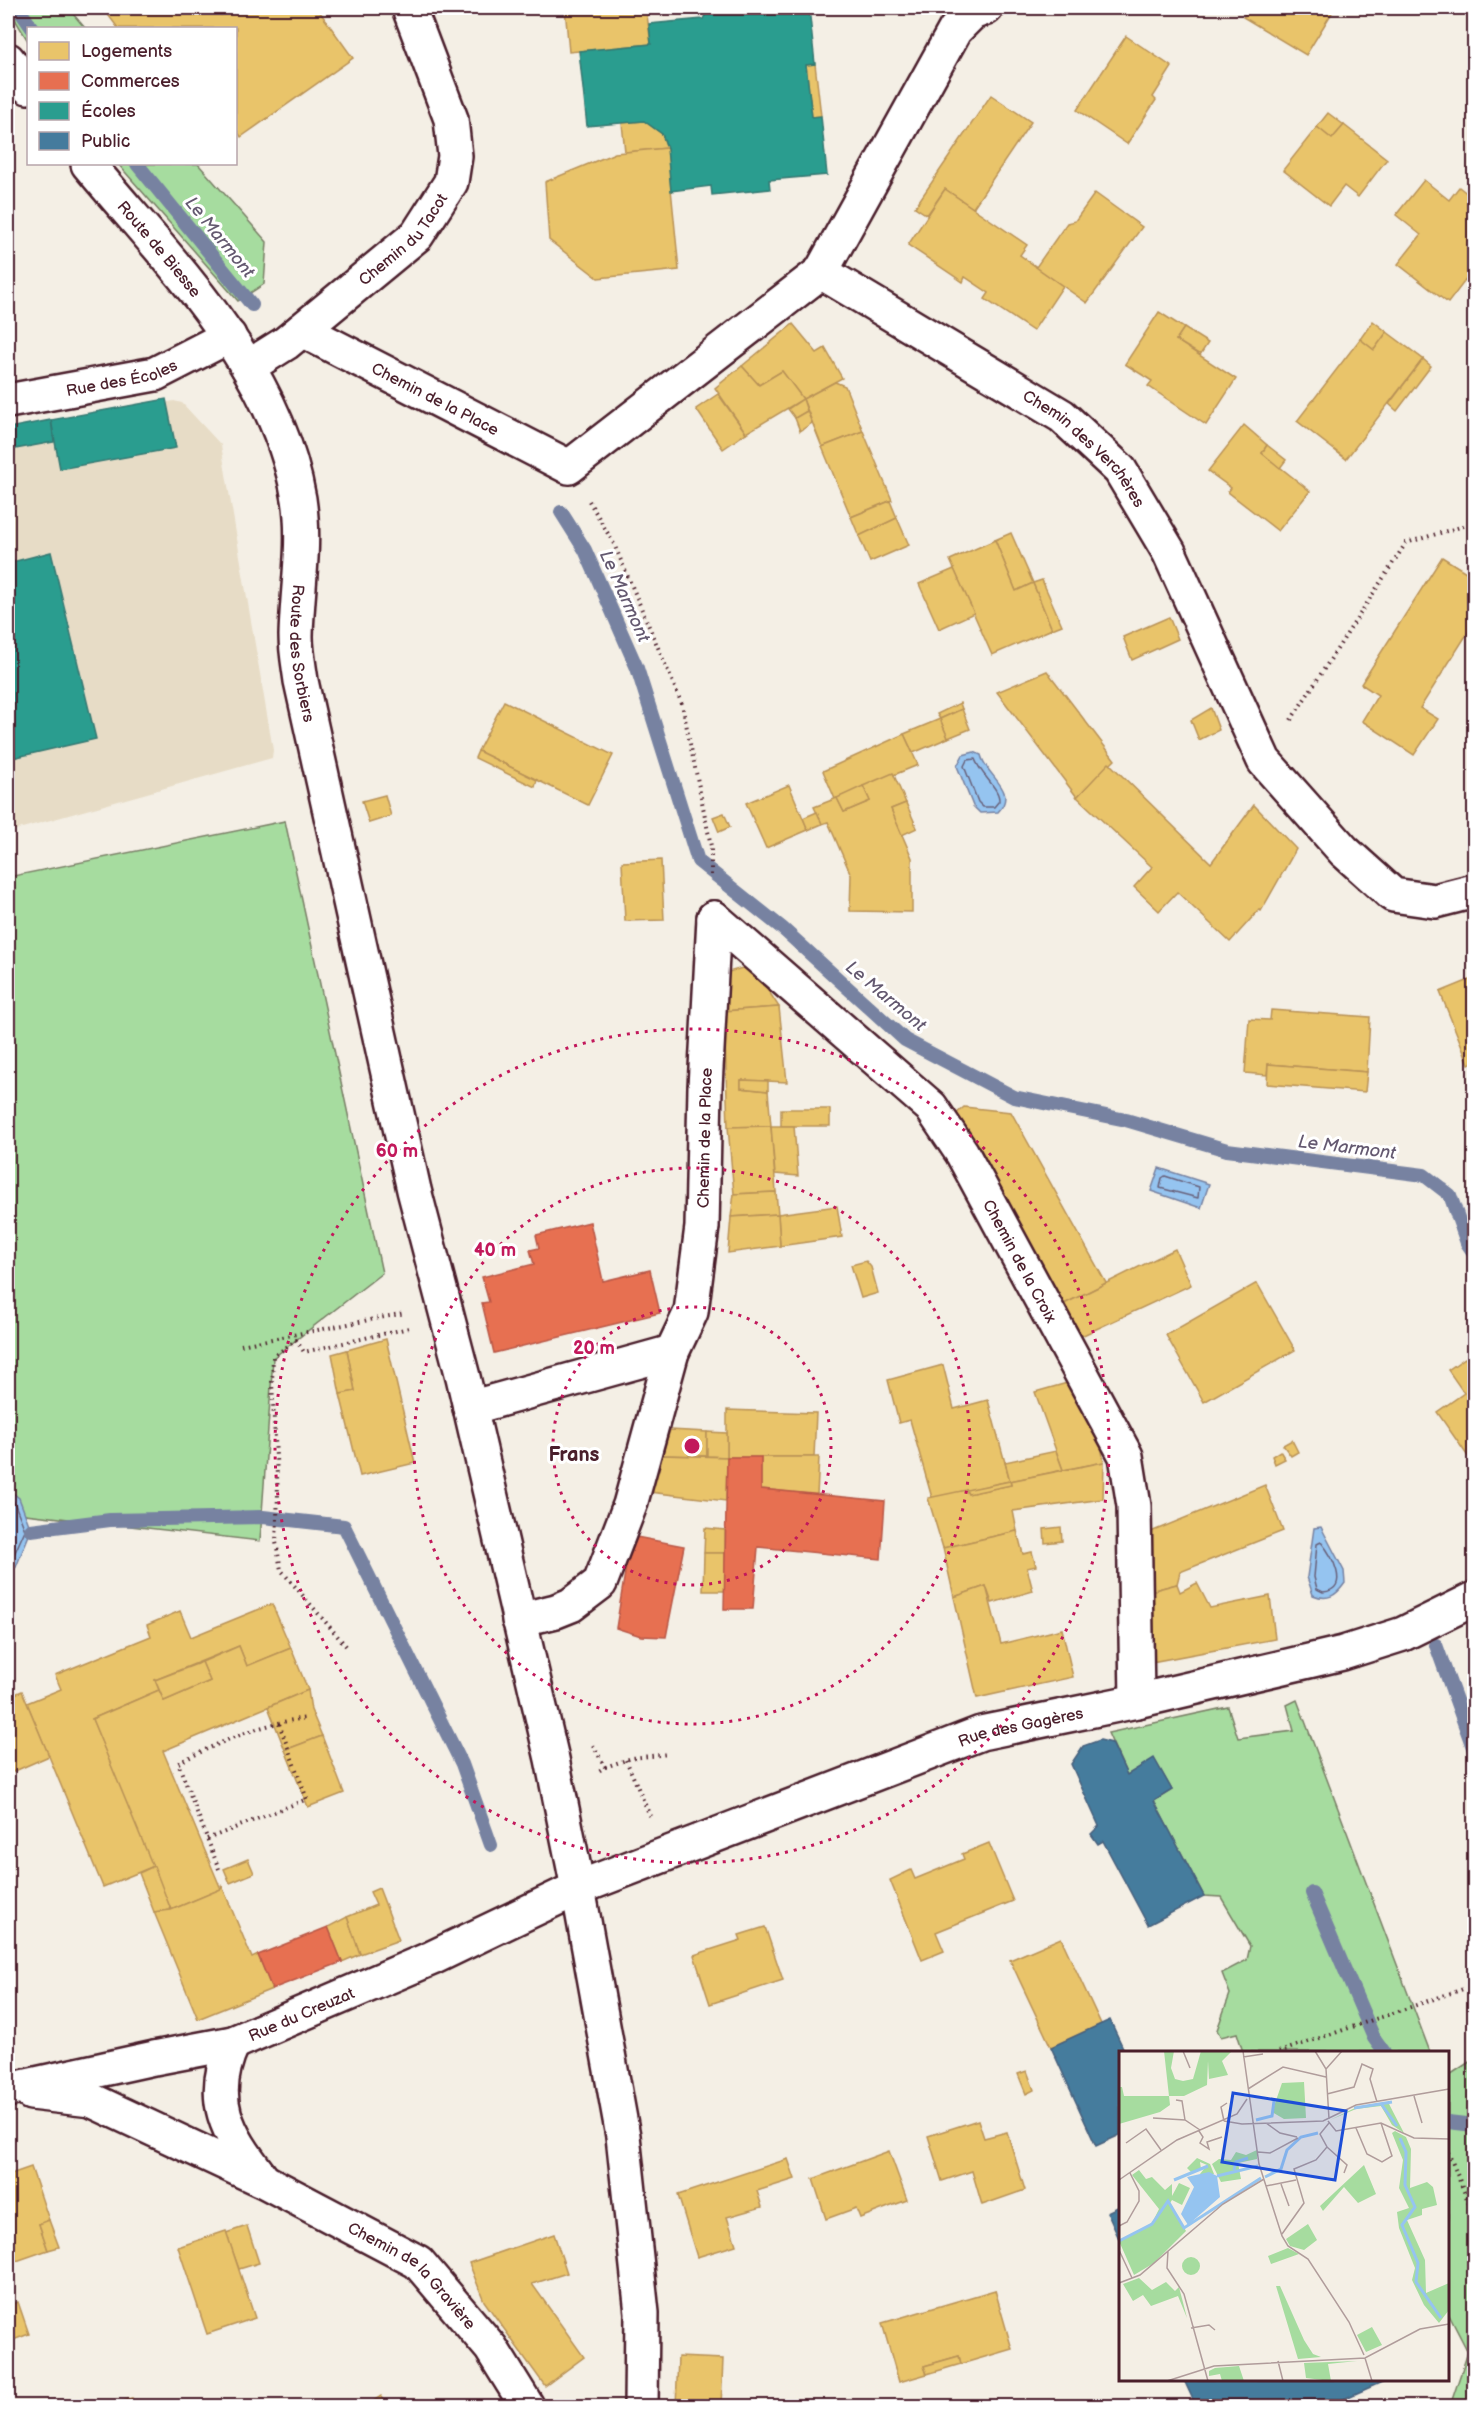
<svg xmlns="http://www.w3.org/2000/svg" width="1482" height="2414" viewBox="0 0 1482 2414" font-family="'Balsamiq Sans',sans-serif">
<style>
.built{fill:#e7dcc6}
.green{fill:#a6dc9f;stroke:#787e65;stroke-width:1.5}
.water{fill:#95c4f0;stroke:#7782a1;stroke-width:1.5}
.homes{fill:#e9c46a;stroke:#b99257;stroke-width:1.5}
.shops{fill:#e76f51;stroke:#b85746;stroke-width:1.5}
.schools{fill:#2a9d8f;stroke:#347771;stroke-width:1.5}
.public{fill:#457b9d;stroke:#465f7b;stroke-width:1.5}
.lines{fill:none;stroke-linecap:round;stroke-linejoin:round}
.shore{stroke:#68617a;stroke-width:1.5}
.stream{stroke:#7782a1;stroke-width:14}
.minor-casing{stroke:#4a1f2b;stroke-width:38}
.path{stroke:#4a1f2b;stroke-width:4;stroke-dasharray:1.5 4.5;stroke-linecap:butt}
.minor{stroke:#fff;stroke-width:33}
.ring{fill:none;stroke:#c2185b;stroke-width:3;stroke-dasharray:3 6}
.labels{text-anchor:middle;stroke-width:6;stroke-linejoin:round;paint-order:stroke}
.street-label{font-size:16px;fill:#4a1f2b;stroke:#fff}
.water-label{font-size:18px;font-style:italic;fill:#645970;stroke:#fff}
.quarter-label{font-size:20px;font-weight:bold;fill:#4a1f2b;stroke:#fff}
.inset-river{fill:none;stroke:#95c4f0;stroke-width:3}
.inset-road{fill:none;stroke:#b09c9b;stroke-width:1.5}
.view{fill:#1d4ed8;fill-opacity:0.15;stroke:#1d4ed8;stroke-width:3}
.inset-edge{fill:none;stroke:#4a1f2b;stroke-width:3}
.centre{fill:#c2185b;stroke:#fff;stroke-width:3}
.ring-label{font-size:18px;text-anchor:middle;font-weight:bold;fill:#c2185b;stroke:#fff;stroke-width:6;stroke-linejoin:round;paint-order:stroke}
</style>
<rect width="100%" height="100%" fill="#f4efe5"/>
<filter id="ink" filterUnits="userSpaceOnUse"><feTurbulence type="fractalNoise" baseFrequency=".0167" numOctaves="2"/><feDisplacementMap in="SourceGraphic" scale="12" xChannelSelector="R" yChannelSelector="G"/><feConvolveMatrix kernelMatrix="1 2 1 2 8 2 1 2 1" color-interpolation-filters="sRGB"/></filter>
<g filter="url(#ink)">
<polygon class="built" points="174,401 182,403 221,445 273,750 272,758 8,832 8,436"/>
<g class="green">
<polygon points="8,8 68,8 85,28 28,28 28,41"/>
<polygon points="118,164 198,164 267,242 264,284 238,301"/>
<polygon points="285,821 382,1273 273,1358 260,1541 8,1512 8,877"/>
<polygon points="1297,1700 1430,2052 1243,2052 1237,2033 1221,2037 1217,2030 1230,1994 1222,1973 1247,1960 1250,1946 1221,1897 1204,1896 1154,1801 1172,1790 1154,1759 1127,1775 1108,1733 1228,1707 1238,1738 1294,1731 1287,1705"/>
<polygon points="1474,2059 1474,2406 1450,2406 1468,2352 1448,2313 1448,2076"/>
</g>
<g class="water">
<path d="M974,752L981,755C986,777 1019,790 998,812L980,813L973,806L957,766L963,755Z"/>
<polygon points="1159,1168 1209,1184 1201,1208 1151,1191"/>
<polygon points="8,1489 19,1498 31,1530 16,1567 8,1576"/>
<path d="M1321,1527L1344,1571L1345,1583C1336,1596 1328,1601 1313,1595L1307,1577L1314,1528Z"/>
</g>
<g class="homes">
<polygon points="103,8 215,8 221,15 232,8 317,8 353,58 241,137 236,129 236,28 118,28"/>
<polygon points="565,8 646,8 651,44 569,52"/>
<polygon points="1249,8 1327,8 1333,11 1306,55 1243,17"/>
<polygon points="1126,36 1172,67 1153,97 1156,100 1127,144 1077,110"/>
<polygon points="815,64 821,116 812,117 806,65"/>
<polygon points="991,95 1031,122 973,208 945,189 927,215 915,207"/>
<polygon points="1328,113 1344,125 1332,139 1317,127"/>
<polygon points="644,121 662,134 667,148 625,152 622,123"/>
<polygon points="1344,125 1387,159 1358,197 1344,186 1329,206 1283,170 1317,127 1332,139"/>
<polygon points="667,148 679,270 598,278 549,240 545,182 615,153"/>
<polygon points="1424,180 1449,200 1459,187 1474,199 1474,269 1448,303 1398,264 1421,235 1396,215"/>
<polygon points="945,189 1027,245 1020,255 1063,286 1033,331 985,299 989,293 965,277 963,282 908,245"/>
<polygon points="1095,193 1142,227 1087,303 1036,267 1067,223 1075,221"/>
<polygon points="1159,312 1184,328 1176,340 1236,379 1206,425 1148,386 1152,381 1125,364"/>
<polygon points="1373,321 1387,332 1374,350 1360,339"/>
<polygon points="793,324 817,353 825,348 842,378 803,399 782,371 759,385 742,366"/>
<polygon points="1184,328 1208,343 1200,355 1176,340"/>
<polygon points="1387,332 1423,359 1346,459 1297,421 1360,339 1374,350"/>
<polygon points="1423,359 1431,366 1397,411 1389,404"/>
<polygon points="742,366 759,385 782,371 803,399 746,433 715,388"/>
<polygon points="835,382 845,386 863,431 822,447 803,399"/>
<polygon points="718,394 746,433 723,449 696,409"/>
<polygon points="803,399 807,411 795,418 788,409"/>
<polygon points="807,411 812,423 800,431 795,418"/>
<polygon points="1244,425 1267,445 1262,453 1310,491 1278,531 1228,492 1231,488 1208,471"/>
<polygon points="863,431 892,500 851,517 822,447"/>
<polygon points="1267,445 1286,460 1280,468 1262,453"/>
<polygon points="890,501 897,518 859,536 851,517"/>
<polygon points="897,518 909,545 870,562 859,536"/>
<polygon points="1011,533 1033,583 1016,591 995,540"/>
<polygon points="995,540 1016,591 1033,583 1052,629 992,655 950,560"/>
<polygon points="1442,557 1474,577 1474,623 1420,708 1438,719 1414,755 1362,721 1378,695 1361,684"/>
<polygon points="954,569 974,613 939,629 919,584"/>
<polygon points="1042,580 1062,625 1052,629 1033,583"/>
<polygon points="1169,617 1178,639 1132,660 1123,637"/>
<polygon points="1047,671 1115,760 1077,797 997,692"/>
<polygon points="504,701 613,755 588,805 478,751"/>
<polygon points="960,703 962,709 940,719 937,714"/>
<polygon points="1211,708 1219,730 1199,740 1191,720"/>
<polygon points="962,709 970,729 948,738 940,719"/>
<polygon points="940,719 948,738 913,753 904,734"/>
<polygon points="904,734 918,765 835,799 823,771"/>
<polygon points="478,751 537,780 535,787 475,758"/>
<polygon points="1109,763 1211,863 1254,805 1296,849 1261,911 1259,910 1230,942 1177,892 1159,911 1134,887 1152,867 1077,797"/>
<polygon points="893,773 906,803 891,809 912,858 912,912 850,911 851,875 828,822 822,824 814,807 837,798 844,812 870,801 863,786"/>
<polygon points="789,785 808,830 766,848 746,803"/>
<polygon points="863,786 870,801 844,812 837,798"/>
<polygon points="385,795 391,816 369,823 362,801"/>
<polygon points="906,803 917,828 902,835 891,809"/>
<polygon points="817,812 822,824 808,830 803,818"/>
<polygon points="724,813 730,827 719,832 713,817"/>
<polygon points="661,860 664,920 625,921 622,862"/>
<polygon points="746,967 764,984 779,1007 724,1011 728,972"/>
<polygon points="1474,978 1474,1062 1469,1064 1440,992"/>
<polygon points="779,1007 787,1082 741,1080 741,1088 768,1091 771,1126 728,1127 724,1011"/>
<polygon points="1271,1010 1370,1017 1367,1072 1268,1064 1267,1075 1245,1073 1249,1019 1270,1020"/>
<polygon points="1268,1064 1367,1072 1365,1092 1267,1084"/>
<polygon points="741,1080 768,1081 768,1091 741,1088"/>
<polygon points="964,1107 1011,1112 1106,1283 1060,1306 955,1115"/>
<rect x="781" y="1109" width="49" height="17"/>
<polygon points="771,1126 776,1192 734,1194 728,1127"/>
<polygon points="771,1126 794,1126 798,1176 775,1174"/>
<polygon points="776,1192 778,1214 731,1217 734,1194"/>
<polygon points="837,1206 842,1237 780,1246 778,1214"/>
<polygon points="778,1214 780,1246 728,1253 731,1217"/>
<polygon points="1175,1249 1191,1285 1077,1338 1060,1306"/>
<polygon points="866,1261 871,1267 878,1293 861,1298 851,1265"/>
<polygon points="1257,1283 1295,1350 1204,1402 1166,1335"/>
<polygon points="386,1339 415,1463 360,1476 340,1394 355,1391 347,1350"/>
<polygon points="347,1350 355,1391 340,1394 332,1354"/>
<polygon points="1465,1358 1468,1361 1474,1359 1474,1465 1437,1412 1464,1393 1448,1370"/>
<polygon points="943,1365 954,1409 988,1400 1010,1481 932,1498 910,1420 899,1423 888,1380"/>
<polygon points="1071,1382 1099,1436 1104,1462 1063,1470 1035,1392"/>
<polygon points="727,1410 816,1413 814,1457 727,1457"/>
<polygon points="670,1430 707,1432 707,1456 662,1455"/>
<polygon points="707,1432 727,1433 727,1457 707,1456"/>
<polygon points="1292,1440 1298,1452 1291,1456 1283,1445"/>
<polygon points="1056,1451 1063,1470 1010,1481 1005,1462"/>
<polygon points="1280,1451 1285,1459 1275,1464 1272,1456"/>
<polygon points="662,1455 727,1457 726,1501 649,1492"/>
<polygon points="761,1457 819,1457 817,1495 761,1489"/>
<polygon points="1104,1462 1103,1499 1013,1511 1017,1531 943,1548 928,1498 966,1490 968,1494 1011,1485 1010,1481"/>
<polygon points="1010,1481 1011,1485 968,1494 966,1490"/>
<polygon points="1265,1485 1283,1531 1180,1572 1177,1584 1143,1593 1141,1536"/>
<polygon points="1061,1527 1062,1541 1045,1543 1044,1529"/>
<polygon points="705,1528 725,1530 725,1553 704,1553"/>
<polygon points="1017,1531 1023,1554 1032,1552 1036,1566 1027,1568 1033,1591 992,1603 986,1586 954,1597 943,1548"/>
<polygon points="704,1553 725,1553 725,1591 703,1591"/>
<polygon points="1197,1583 1210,1608 1270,1596 1275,1639 1146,1663 1143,1593 1177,1584 1180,1592"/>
<polygon points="986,1586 1001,1644 1062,1629 1073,1677 977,1698 954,1597"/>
<polygon points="272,1604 291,1648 247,1666 239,1646 155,1680 159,1690 92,1719 154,1866 103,1887 27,1703 61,1689 55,1675 151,1636 147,1625 180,1611 191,1637"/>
<polygon points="239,1646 247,1666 291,1648 308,1690 163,1751 221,1889 171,1910 92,1719 159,1690 164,1701 210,1681 202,1662"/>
<polygon points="202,1662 210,1681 164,1701 155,1680"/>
<polygon points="308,1690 311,1710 322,1736 285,1750 268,1707"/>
<polygon points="22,1691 49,1756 8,1774 8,1697"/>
<polygon points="322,1736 344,1793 308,1807 285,1750"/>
<polygon points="989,1843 1013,1901 936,1932 944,1951 922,1960 890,1880 911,1870 915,1879 964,1859 962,1854"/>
<polygon points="248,1859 254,1873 230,1883 224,1869"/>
<polygon points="154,1866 171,1910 154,1912 139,1873"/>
<polygon points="222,1886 252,1958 258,1955 272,1989 198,2019 154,1912 171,1910 221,1889"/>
<polygon points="379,1888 399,1940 360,1954 347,1917 376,1905 370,1892"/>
<polygon points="347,1917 360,1954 342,1962 328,1927"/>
<polygon points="765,1927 783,1980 710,2004 694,1955 741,1940 739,1935"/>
<polygon points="1061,1938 1101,2024 1051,2047 1010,1960"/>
<polygon points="1027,2071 1034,2090 1026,2094 1018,2074"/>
<polygon points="978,2120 984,2138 1007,2132 1025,2190 982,2205 972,2171 942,2181 928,2136"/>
<polygon points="889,2151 907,2200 860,2218 856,2208 826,2219 813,2179"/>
<polygon points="788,2159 795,2179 757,2191 762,2207 727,2217 736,2245 697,2257 678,2195"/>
<polygon points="31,2167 49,2220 39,2224 48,2250 8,2264 8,2175"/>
<polygon points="49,2220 59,2247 48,2250 39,2224"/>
<polygon points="247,2226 259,2263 239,2269 226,2233"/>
<polygon points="226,2231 255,2318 207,2334 178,2247"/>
<polygon points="554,2234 567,2273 532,2284 584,2357 545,2386 484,2301 469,2263"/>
<polygon points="995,2290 1012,2349 961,2364 959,2356 924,2366 927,2374 899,2382 882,2323"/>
<polygon points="18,2302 29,2334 8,2342 8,2305"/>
<polygon points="959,2356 961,2364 927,2374 924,2366"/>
<polygon points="678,2357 723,2359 721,2406 676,2406"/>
<polygon points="381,2396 389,2406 366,2406"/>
<polygon points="132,2398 135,2406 108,2406"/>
</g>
<g class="shops">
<polygon points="590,1222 603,1281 650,1270 660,1313 494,1353 482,1303 489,1302 482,1277 534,1264 530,1250 539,1248 536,1235"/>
<polygon points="727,1457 761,1457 761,1489 885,1501 881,1559 758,1547 753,1609 724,1609"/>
<polygon points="631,1536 684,1546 666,1637 641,1636 616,1628"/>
<polygon points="328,1927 342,1962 272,1989 258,1955"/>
</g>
<g class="schools">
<polygon points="709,8 766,8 767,12 809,8 815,64 806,65 812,117 821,116 827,175 769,180 770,189 712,195 711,186 671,191 667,148 662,134 644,121 587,126 579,51 651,44 649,24 703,19"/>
<polygon points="166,399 176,448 60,469 51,420"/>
<polygon points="51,420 54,442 10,450 10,454 8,454 8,428"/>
<polygon points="51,552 96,739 8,759 8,563"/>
</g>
<g class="public">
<polygon points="1100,1740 1112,1743 1127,1775 1154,1758 1172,1790 1154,1801 1204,1896 1148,1925 1103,1841 1098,1844 1091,1834 1099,1826 1071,1764 1083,1746"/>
<polygon points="1110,2020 1125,2052 1120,2052 1120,2135 1096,2146 1051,2047"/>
<polygon points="1120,2206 1120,2241 1107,2212"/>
<polygon points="1184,2380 1380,2380 1382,2382 1328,2406 1196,2406"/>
</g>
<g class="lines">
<g class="shore">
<path d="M975,759C981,776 1000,788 999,801L994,807H983L978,802L964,766L967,760Z"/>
<polygon points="1165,1176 1199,1187 1198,1198 1160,1188 1162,1178"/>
<polyline points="8,1497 14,1502 25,1530 8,1568"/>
<path d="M1321,1542C1331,1554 1352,1590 1323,1592L1317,1589L1314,1577L1317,1544Z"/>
</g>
<g class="stream">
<polyline points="18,8 32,28"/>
<polyline points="137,164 252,305"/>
<polyline points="561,512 585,550 637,668 698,861 782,928 905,1040 1014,1097 1126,1120 1227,1150 1424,1175 1450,1195 1467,1243 1474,1253"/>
<polyline points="31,1530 110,1520 263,1517 344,1526 462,1764 491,1845"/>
<polyline points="1436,1645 1474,1750"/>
<polyline points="1312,1893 1374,2038 1384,2052"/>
<polyline points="1448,2122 1474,2125"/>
</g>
<g class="minor-casing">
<g id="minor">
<polyline points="8,60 28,87"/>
<path id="s1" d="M88,164C171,264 276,365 299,499C306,544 297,590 296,636C296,651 299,666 301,681L414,1190L463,1377L552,1759L578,1888L623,2136L642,2313L641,2406"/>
<polyline points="821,272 955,30 972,13 986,8"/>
<path id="s2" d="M302,330L569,467L821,272L1062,416L1120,470L1169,552L1264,761L1344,851L1393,895L1435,901L1474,891"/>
<path id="s3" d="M248,367L286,343L417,235L451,182L455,156L451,119L409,8"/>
<path id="s4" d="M8,401L155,374L229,336"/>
<path id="s5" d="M714,918L931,1107L962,1153L1126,1456L1134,1506L1137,1701"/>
<polyline points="470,1408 672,1352"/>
<path id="s6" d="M519,1620L556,1611L571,1605L600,1583L630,1505L672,1352L691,1312L702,1227L705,1087L714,918"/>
<path d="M233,2043C207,2099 227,2133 261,2177"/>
<path id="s7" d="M8,2090L154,2058L233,2043L432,1958L578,1888L981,1733L1137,1701L1343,1653L1403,1634L1474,1599"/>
<path id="s8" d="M31,2093L91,2100L264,2181L418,2262L491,2348L527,2406"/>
</g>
</g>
<g class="path">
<polyline points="589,501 614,544 682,704 711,846 711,878"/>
<polyline points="1291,720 1406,543 1474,523"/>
<polyline points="241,1345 405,1313"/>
<polyline points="346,1646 281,1570 276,1542 278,1494 272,1383 273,1357 296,1340 304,1352 409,1328"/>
<polyline points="593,1745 605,1767 597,1772"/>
<polyline points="626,1760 650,1816"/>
<polyline points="605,1767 632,1758 669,1754"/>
<polyline points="207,1839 307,1799 278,1721"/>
<path d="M219,1869L178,1763C221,1742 260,1723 308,1718"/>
<polyline points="1279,2052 1466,1988"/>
<polyline points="1448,2152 1474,2216"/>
</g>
<use href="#minor" class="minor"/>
</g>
</g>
<g class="ring">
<circle cx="692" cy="1446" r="139"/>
<circle cx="692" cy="1446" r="278"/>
<circle cx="692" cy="1446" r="417"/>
</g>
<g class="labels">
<g class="street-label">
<text dy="6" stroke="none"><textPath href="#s3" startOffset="202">Chemin du Tacot</textPath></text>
<text dy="6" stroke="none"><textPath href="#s1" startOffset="111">Route de Biesse</textPath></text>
<text dy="6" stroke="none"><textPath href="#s4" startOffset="116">Rue des Écoles</textPath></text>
<text dy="6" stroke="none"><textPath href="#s2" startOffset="150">Chemin de la Place</textPath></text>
<text dy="6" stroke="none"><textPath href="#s2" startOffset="938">Chemin des Verchères</textPath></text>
<text dy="6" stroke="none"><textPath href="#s1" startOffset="556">Route des Sorbiers</textPath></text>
<text dy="6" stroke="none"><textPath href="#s6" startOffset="552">Chemin de la Place</textPath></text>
<text dy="6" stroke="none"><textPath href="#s5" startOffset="466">Chemin de la Croix</textPath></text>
<text dy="6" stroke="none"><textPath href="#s7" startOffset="1080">Rue des Gagères</textPath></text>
<text dy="6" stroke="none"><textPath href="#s7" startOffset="304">Rue du Creuzat</textPath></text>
<text dy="6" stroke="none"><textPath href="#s8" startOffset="429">Chemin de la Gravière</textPath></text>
</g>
<g class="water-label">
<text transform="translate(220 237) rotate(51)" y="6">Le Marmont</text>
<text transform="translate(625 596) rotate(66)" y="6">Le Marmont</text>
<text transform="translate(886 996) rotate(40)" y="6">Le Marmont</text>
<text transform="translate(1347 1147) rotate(7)" y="6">Le Marmont</text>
</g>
<g class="quarter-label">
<text x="574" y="1461">Frans</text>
</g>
</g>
<g transform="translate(1119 2051)">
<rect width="330" height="330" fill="#f4efe5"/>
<path d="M45,0H55L52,17L56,28L64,30L74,28L82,0H113L103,10L109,24L90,28L89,10L88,34L65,45H50L51,54L41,61L0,73V36H3L5,45H50ZM185,31L187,67L165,68L153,61L163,32ZM269,51L285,82L273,74L262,55L237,58L211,69L238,56ZM276,80L287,86L292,98L291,137L308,131L314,136L318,154L303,158V164L288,169L306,209L307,242L330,232V259L320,272L305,254L293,229L296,217L280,177L278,161L290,157L280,137L284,109L273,82ZM138,99V108L119,112L122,128L102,131L93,113L100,108L112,109L117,101L127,104ZM78,107L91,113L95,123H81L88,114L81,111L82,118L72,121L68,117ZM245,114L257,143L239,152L225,136L204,160L201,155ZM20,119L27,128L33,126L46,139L53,133V145L60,132L71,137L63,154L53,149L51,152L67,180L35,212L15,224L0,190L33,172L40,158L13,124ZM189,173L198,189L185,199L171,195L167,188ZM169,197L180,203L152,213L149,205ZM63 215a9 9 0 1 1 18 0a9 9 0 1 1-18 0ZM20,227L33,239L47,231L56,240L60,236L68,267L59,245L32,255L24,244L14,250L4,233ZM157,235H161L185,289L194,303L202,306L179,308ZM253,276L263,294L247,301L238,284ZM238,310L209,313L212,330L187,327L185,312ZM120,315L125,330H103L101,323L90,325V320L96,317Z" fill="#a6dc9f"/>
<path d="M90,121L98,125L101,146L69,174L62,163L75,136L68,126Z" fill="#95c4f0"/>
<path class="inset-river" d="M263,54L278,75M235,57L273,51M137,69L153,65L155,50M281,87L287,101L286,134L296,156L283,174L299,212L297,231L322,267M115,119L117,111L129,107M98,125L139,115M146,126L162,118L168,99L182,86L199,82M55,129L89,115M0,190L33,173L49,150L65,177L142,127"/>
<path class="inset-road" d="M64,0L71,17M124,0L140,113L163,185L169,195L189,208L230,271L245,304M196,0L207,18L210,68M124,6L144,3M207,18L223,0M129,38L164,16L207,26M208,43L235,36L243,13L254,18L251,28L258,51M295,45L303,72M57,49L63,50L66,69M34,67L66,69L81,79M105,70L123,73L204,70L237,54L330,38M105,70L102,56L108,52M209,70L217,80L262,72L295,87L330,88M147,72L161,82L178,86M237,77L248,103L263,111L273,105L262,72M80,80L84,86L81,92L90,98L88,91L103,86M7,92L27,78L42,99M208,96L228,114L225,122M139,101L151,102L179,87M0,129L58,89L118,63L128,48M162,133L170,155M147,135L177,129M0,175L8,171L20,150V140L11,122M163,183L185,152L175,118L197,109L208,96L201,83L210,72M0,199L13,227M49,200L48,217L65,243L89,330M0,232L21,224L104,153L145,128M72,277L90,274L96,279M246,307L253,330M159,310L164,330M48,330L95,315L246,307L301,278L330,273"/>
<path class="view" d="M114,42L227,60L216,129L103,111Z"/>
<rect width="330" height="330" class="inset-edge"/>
</g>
<circle cx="692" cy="1446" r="9" class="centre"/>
<g class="ring-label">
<text x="397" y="1157">60 m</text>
<text x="495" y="1256">40 m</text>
<text x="594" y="1354">20 m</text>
</g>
<rect width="1482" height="2414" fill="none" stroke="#fff" stroke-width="30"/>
<rect x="15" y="15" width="1452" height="2384" fill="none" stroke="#4a1f2b" stroke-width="2" filter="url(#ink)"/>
<rect x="27" y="27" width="210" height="138" fill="#ffffff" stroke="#b7a5aa" stroke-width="1.5"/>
<rect x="39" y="42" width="30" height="18" fill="#e9c46a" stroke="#b7a5aa" stroke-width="1.5"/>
<text x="81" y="57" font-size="18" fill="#4a1f2b">Logements</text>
<rect x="39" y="72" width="30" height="18" fill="#e76f51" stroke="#b7a5aa" stroke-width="1.5"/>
<text x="81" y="87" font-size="18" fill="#4a1f2b">Commerces</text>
<rect x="39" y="102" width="30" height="18" fill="#2a9d8f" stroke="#b7a5aa" stroke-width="1.5"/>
<text x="81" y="117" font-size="18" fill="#4a1f2b">Écoles</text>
<rect x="39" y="132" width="30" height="18" fill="#457b9d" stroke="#b7a5aa" stroke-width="1.5"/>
<text x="81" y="147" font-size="18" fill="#4a1f2b">Public</text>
</svg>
